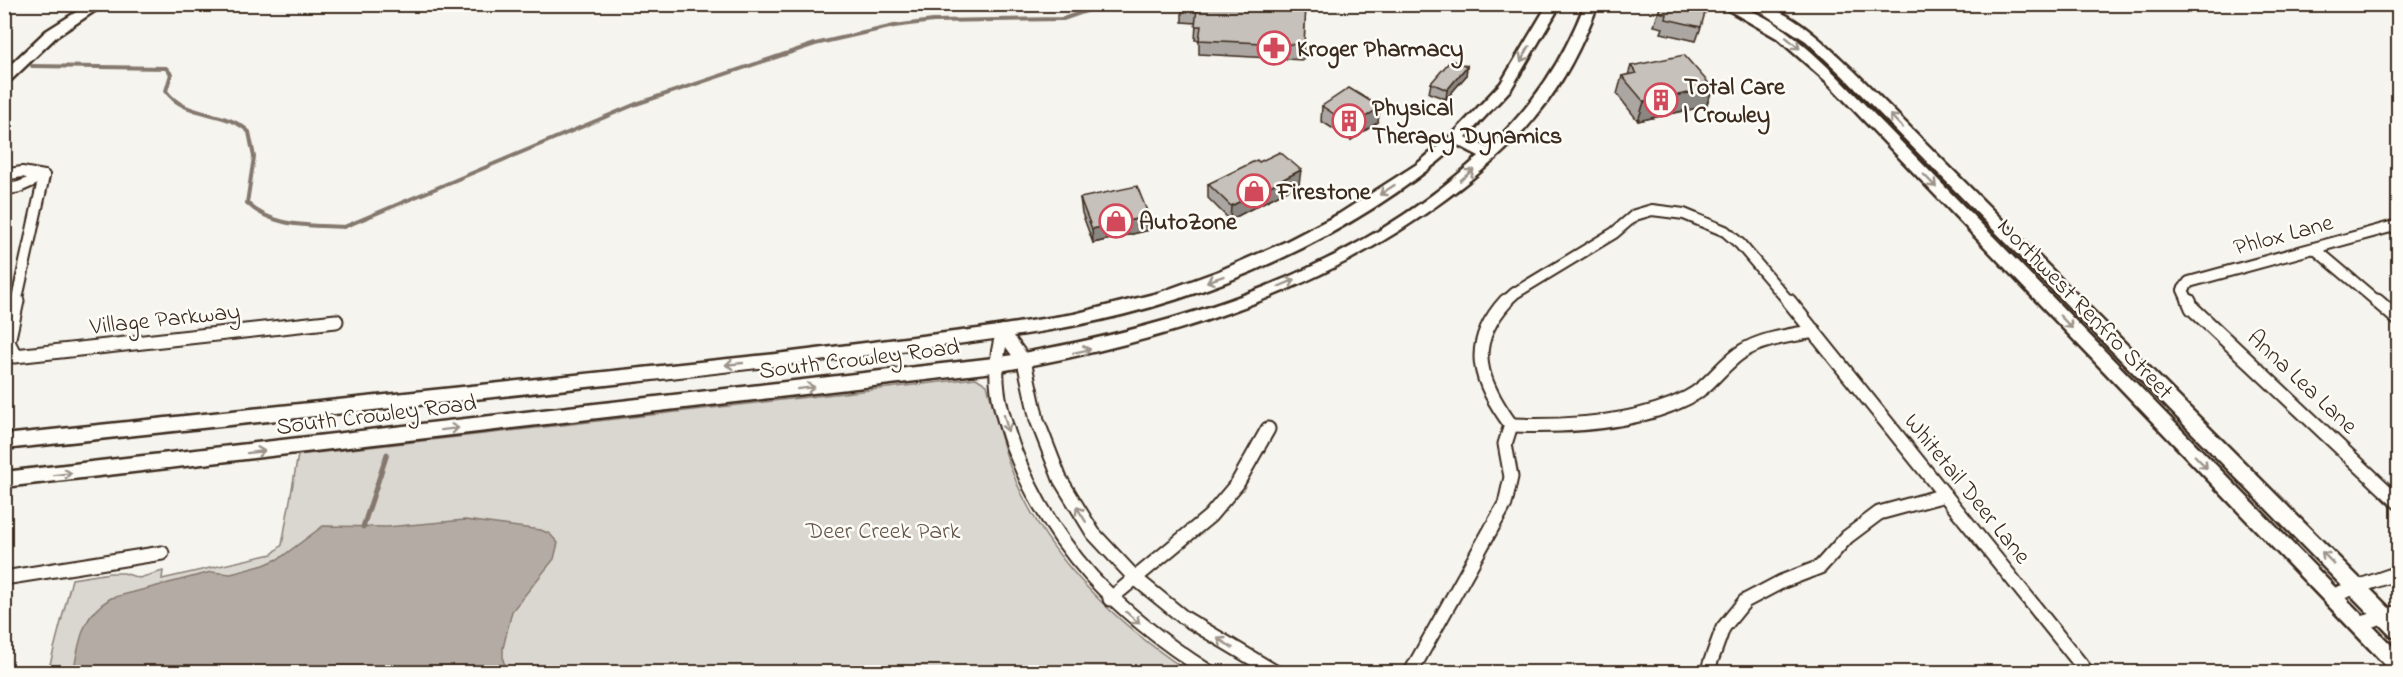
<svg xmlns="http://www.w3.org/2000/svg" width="2403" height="677" viewBox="0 0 2403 677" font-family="'Indie Flower',sans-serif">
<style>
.green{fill:#dad6d0;stroke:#8a8077;stroke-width:1.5}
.water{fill:#b4aca4;stroke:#84786e;stroke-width:1.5}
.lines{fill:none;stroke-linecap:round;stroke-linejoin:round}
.stream-far1{stroke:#84786e;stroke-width:4}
.stream{stroke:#84786e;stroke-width:5}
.street-far1-casing{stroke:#3b2a1e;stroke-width:14}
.street-casing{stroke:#3b2a1e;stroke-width:17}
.secondary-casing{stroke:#3b2a1e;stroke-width:5}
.street-far1{stroke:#fdfcf7;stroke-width:10}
.street{stroke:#fdfcf7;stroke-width:13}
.secondary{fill:#fdfcf7;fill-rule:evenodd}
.wall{fill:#aba6a1;stroke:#3b2a1e;stroke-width:1.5}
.shaded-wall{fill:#8b8783;stroke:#3b2a1e;stroke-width:1.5}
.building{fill:#c7c1bb;stroke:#3b2a1e;stroke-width:1.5}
.oneway{stroke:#9c938a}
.labels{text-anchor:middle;stroke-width:5;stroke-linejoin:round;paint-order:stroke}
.poi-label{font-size:24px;font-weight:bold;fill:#3b2a1e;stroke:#fdfcf7;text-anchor:start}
.street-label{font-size:24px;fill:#3b2a1e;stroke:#fdfcf7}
.park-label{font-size:24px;fill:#63554a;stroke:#fdfcf7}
</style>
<rect width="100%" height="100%" fill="#f5f4ee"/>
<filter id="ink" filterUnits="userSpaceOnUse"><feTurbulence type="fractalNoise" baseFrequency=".0167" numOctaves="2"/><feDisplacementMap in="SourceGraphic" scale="12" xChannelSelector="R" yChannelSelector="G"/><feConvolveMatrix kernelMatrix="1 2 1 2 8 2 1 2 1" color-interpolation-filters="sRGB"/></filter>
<g filter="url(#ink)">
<path class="green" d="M976,378L987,385C995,413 1001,441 1011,469C1044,555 1114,622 1189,672H48L72,579L110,573H124L139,578L163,571L162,579L272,554L282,545L298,455Z"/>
<path class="water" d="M465,520L541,530L550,534L558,543L554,559L512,611L503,648V660L508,672H73C81,639 80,617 111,598L211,572L231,574L264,565L280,558L323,526L387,527Z"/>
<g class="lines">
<path class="stream-far1" d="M32,66L166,68L171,74L166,91C186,119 225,109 249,132L254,157L247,203C273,228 310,225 344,227L636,104L815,44L894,26L933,21L1063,19L1106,4"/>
<polyline class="stream" points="363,527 387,454"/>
<g class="street-far1-casing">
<g id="street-far1">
<polyline points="4,175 22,172 44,176"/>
<polyline points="4,190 19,187 44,176"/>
<polyline points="2314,248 2379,303"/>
<polyline points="16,303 44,176"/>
<polyline points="1504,303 1515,293 1614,233 1635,215 1652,210 1684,214 1725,231 1740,244 1790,303"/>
<polyline points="2189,303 2183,290 2189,282 2398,225"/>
</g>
</g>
<g class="street-casing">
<g id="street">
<polyline points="17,301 8,342 15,356 336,321"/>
<polyline points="1789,301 2087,672"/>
<polyline points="2189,301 2192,308 2398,502"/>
<polyline points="2377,301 2398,319"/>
<polyline points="1003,332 1024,361 1037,420 1060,479 1093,533 1135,578 1183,617 1275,672"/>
<path d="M1003,332C990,374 999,407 1013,447C1052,550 1118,614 1209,672"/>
<path d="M1511,425C1568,427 1635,424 1687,398C1710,387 1722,364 1743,351C1764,338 1791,336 1814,331"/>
<polyline points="4,578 162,553"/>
<polyline points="2331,596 2398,573"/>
<polyline points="1110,599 1210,516 1237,484 1268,429"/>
<polyline points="2359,624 2398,612"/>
<path d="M1411,672L1505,504L1511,477L1505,444L1511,425C1480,382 1465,346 1506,301"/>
<polyline points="1707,672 1723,628 1745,601 1781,582 1820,567 1847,537 1879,513 1945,495"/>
</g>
</g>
<g class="secondary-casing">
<g id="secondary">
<polygon points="89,4 105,4 56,37 9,82 4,83 4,71 46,31"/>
<path d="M1548,4H1561L1511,89L1466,137L1488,148C1533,106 1563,61 1585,4H1598C1583,44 1564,82 1537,115C1512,147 1479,174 1447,198C1314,297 1156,344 994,372L4,487V472L994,358C1166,330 1348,277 1479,156L1458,145C1352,237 1210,300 1072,326C1010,338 947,345 885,353C792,364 699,375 606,385C406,406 205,428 4,449V435L776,354L978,329L1074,314L1158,293L1219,271L1285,242L1339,214L1417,164L1452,135L1501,83Z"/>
<path d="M1718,4C1764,4 1804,45 1836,75L2398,652V672L2391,671L1826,81L1777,38Z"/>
<path d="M1749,4C1787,4 1826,45 1853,70L2398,617V639L2391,636L1843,76L1806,41Z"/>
</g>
</g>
<use href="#street-far1" class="street-far1"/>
<use href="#street" class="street"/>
<use href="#secondary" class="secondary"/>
</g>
<g class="wall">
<polygon points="1306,4 1303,60 1199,54 1199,40 1195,40 1196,23 1182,22 1182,8"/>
<polygon points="1661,4 1701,27 1696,41 1661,33 1663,28 1654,26"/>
<polygon points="1467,66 1466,76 1446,99 1429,93 1431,83"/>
<polygon points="1631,66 1713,88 1706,106 1638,121 1617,94 1622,76 1628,75"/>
<polygon points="1322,106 1378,122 1351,140 1321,121"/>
<polygon points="1259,162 1299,184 1230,220 1208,198 1208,184"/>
<polygon points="1080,198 1149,216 1150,230 1093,243 1082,213"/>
</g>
<g class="shaded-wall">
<polygon points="1467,66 1466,76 1446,99 1447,90"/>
<polygon points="1713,88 1706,106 1638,121 1644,102"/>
<polygon points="1380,107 1378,122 1351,140 1352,126"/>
<polygon points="1301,170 1299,184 1230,220 1231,206"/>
<polygon points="1149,216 1150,230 1093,243 1092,229"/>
</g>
<g class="building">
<polygon points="1182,4 1306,4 1304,45 1199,40 1201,26 1195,26 1197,8 1182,8"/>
<polygon points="1661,4 1682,4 1706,9 1701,27 1666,19 1667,14 1659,12"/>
<polygon points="1684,55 1713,88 1644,102 1622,76 1636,73 1631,66"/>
<polygon points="1451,60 1467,66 1447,90 1431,83"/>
<polygon points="1349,88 1380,107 1352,126 1322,106"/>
<polygon points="1280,152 1301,170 1231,206 1208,184 1257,160 1259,162"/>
<polygon points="1137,186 1149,216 1092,229 1080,198"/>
</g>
<defs><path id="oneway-shaft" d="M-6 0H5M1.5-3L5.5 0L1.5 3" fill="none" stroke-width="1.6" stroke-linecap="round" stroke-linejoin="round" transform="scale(1.5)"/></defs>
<g class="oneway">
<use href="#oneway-shaft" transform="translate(1793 43) rotate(40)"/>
<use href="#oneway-shaft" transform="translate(1525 54) rotate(120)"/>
<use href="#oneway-shaft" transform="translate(1896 121) rotate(-135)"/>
<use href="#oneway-shaft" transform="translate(1467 175) rotate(-40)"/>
<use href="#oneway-shaft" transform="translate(1930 181) rotate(46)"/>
<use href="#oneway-shaft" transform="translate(1387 190) rotate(147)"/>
<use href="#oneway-shaft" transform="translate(1215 279) rotate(161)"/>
<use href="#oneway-shaft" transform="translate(1287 283) rotate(-23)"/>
<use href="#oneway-shaft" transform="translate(2066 322) rotate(46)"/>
<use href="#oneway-shaft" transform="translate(1082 351) rotate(-12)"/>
<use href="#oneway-shaft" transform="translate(734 364) rotate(174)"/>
<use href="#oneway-shaft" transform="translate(806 388) rotate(-7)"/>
<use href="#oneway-shaft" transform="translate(1006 423) rotate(76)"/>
<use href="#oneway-shaft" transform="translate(450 429) rotate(-7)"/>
<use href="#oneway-shaft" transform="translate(256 452) rotate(-7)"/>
<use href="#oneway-shaft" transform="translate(2201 462) rotate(46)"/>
<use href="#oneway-shaft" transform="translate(63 474) rotate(-7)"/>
<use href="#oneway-shaft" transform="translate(1081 514) rotate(-122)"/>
<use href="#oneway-shaft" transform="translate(2328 558) rotate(-135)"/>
<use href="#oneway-shaft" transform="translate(1133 618) rotate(41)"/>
<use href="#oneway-shaft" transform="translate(1225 643) rotate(-148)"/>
</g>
</g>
<defs>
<g id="pharmacy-ring" transform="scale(1.725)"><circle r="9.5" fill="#fdfcf7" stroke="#d1495b" stroke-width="1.5"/><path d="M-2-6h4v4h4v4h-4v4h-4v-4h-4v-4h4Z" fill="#d1495b"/></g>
<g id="building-ring" transform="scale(1.725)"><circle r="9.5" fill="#fdfcf7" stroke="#d1495b" stroke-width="1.5"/><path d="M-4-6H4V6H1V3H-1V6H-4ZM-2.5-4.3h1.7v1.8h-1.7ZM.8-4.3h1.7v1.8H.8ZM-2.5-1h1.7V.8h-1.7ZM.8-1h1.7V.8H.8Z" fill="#d1495b"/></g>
<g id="shop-ring" transform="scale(1.725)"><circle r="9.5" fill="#fdfcf7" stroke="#d1495b" stroke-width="1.5"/><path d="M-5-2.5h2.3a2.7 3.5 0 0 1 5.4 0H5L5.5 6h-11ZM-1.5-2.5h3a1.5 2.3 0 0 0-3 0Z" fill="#d1495b"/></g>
</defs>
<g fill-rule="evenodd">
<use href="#pharmacy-ring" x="1274" y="48"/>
<use href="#building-ring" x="1661" y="100"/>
<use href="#building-ring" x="1349" y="121"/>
<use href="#shop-ring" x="1254" y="191"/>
<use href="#shop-ring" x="1116" y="221"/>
</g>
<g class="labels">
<g class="poi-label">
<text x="1297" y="56">Kroger Pharmacy</text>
<text x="1684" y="94">Total Care<tspan x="1684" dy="28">| Crowley</tspan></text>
<text x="1372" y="115">Physical<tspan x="1372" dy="28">Therapy Dynamics</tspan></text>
<text x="1277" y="199">Firestone</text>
<text x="1139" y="229">AutoZone</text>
</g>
<g class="street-label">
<text transform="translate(2283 234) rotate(-15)" y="8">Phlox Lane</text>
<text transform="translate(2086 308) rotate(46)" y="8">Northwest Renfro Street</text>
<text transform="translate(165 318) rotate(-6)" y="8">Village Parkway</text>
<text transform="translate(859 358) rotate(-7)" y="8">South Crowley Road</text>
<text transform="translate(2303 381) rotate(43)" y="8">Anna Lea Lane</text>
<text transform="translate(376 414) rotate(-7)" y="8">South Crowley Road</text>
<text transform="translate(1968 488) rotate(51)" y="8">Whitetail Deer Lane</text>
</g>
<g class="park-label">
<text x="883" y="538">Deer Creek Park</text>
</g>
</g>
<rect width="2403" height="677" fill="none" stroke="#fdfcf7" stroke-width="24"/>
<rect x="12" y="12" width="2379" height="653" fill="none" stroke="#3b2a1e" stroke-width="2" filter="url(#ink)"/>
</svg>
